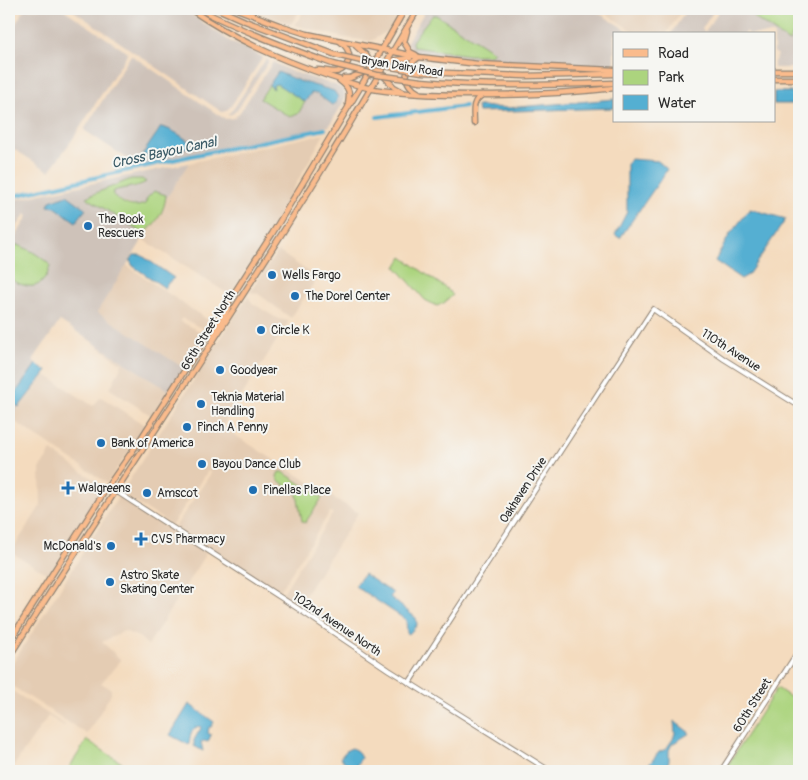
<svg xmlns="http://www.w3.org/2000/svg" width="808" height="780" viewBox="0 0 808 780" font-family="Pangolin,sans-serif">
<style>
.built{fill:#e4ccb3;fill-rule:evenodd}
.industrial{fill:#cec2b9;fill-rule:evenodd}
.green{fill:#acd47e;stroke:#6c8054}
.water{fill:#54afd2;stroke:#406d7e}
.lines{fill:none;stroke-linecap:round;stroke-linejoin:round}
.canal{stroke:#54afd2;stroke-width:4}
.minor-casing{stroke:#908374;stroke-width:6}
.major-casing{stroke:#908374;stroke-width:7}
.minor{stroke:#fff;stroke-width:4}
.major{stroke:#fabb8c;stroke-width:4.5}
.major-bridge-casing{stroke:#908374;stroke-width:7;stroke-linecap:butt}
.major-bridge{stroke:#fabb8c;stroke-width:4.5}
.poi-dot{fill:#1f6fb2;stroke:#f6f6f2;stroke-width:2}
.labels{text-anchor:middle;stroke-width:4;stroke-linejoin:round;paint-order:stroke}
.street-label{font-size:12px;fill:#2b2b2b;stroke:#f6f6f2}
.poi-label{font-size:12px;fill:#2b2b2b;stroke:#f6f6f2;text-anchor:start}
.water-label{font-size:14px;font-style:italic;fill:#395965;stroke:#f6f6f2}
</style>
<rect width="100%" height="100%" fill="#f6f6f2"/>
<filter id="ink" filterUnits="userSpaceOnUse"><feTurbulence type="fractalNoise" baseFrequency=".02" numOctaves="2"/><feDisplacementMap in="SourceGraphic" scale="10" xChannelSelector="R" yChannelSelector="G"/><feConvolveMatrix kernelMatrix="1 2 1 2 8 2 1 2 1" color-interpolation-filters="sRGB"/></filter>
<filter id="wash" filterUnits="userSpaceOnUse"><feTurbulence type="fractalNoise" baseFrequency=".0096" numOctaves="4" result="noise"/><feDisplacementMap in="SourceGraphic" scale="20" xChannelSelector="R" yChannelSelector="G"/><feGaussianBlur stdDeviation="1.12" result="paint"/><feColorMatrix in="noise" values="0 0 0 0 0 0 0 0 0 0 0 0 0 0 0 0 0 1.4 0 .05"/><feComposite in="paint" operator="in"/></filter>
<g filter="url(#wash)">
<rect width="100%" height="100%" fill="#f4dbbe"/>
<g class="built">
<polygon points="247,9 293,9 298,12 301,9 291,24"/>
<polygon points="305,9 401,9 389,30 371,41 345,38 295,25"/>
<polygon points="599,9 683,9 666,34 637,34"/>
<polygon points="324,134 259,250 230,295 142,239 144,234 154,225 158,219 165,203 166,199 189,163"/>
<polygon points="278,251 317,278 291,318 257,293 250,292"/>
<polygon points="126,265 212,323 207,331 182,318 180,321 205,334 184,368 97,312"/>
<path d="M248,296L252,303L278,319L289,321L222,427L358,513L298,606L281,596L333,513L330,512L278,594L175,527L211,473L208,471L172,525L121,493ZM283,472L322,498L302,521L297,494Z"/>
<polygon points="91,341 169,391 152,416 110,389 122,364"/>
<polygon points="44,374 93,406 101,397 146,426 107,483 11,419"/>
<polygon points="51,451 105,487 49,575 11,552 41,505 40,469"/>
<polygon points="119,496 206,553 148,645 139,637 124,631 102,642 121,660 101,683 111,689 111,694 87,734 9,684 9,669"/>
<polygon points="9,689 65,725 64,726 48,716 10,771 9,771"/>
</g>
<g class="industrial">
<polygon points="25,9 63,9 128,53 72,140 49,171 9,146 9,34"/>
<polygon points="71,9 183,9 231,42 263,57 231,106 226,111 222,112"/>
<path d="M426,9H592L633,34H614V68L464,58L416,53L412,50L407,42ZM436,15L450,25L494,52L416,35L421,32L430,18Z"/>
<polygon points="687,9 715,9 702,29 705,32 720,9 759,9 754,18 788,41 799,24 799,68 774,68 774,62 778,55 774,52 774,34 749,34 746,31 744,34 671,34"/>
<path d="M131,55L220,116L226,119L234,118L240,112L273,62L290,71L335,85L343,89L345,95L343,103L329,126L137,168L133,157L128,159L84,130ZM290,76L299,81L334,91L332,105L317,94L310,93L298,114L290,117L260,99ZM157,131L192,146L170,153L149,156L142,155Z"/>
<polygon points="266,59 269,61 237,110 232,114 227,115 234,108"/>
<path d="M189,163L166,199L165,195L137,207L120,201L113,195L114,191L122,188L140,186L146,182L141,179H131L86,197L144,234L140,244L97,312L184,368L169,391L60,321L33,360L36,364L10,401L19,407L11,419L9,417V278L19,282L39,285L48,272L50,265L36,254L10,246L9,248L28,216L25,214L9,239V201ZM59,197L76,221L55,207V198Z"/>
</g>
<g class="green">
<polygon points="759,9 799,9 799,24 789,42 753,17"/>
<path d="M433,15H436L494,52L491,55H469L413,47L412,42C415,36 428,20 433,15Z"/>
<polygon points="277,84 305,102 298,114 290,117 260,99 269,85 273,89 272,85"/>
<path d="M131,179H142L146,182C137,188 124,187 114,191L113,195C123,204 131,209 145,204L147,198L154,191L166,195C165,211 156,224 144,234L86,197Z"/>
<path d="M14,244C28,248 39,255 50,265C45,290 28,291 9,278V248Z"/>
<polygon points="402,257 447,289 453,295 444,303 437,306 425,300 396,267"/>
<polygon points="279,472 283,472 322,498 305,523 302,521 297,494 278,480 277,476"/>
<polygon points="777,688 799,703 799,771 734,771 727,766"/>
<polygon points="87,740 134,771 67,771"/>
</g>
<g class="water">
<polygon points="278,72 299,81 334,91 338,97 336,103 332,105 317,94 311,93 305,102 277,84 273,85 274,89 269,85"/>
<rect x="774" y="92" width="25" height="12"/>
<polygon points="614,99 614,108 478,112 477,106 507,108"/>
<path d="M161,127C172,129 183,137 192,144L193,146C175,149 160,157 142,155Z"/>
<polygon points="630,159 658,161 667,169 663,176 620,238 615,235 627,212 627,164"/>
<polygon points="67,195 86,209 76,222 55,207 48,206 50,201"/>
<polygon points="750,209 786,219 748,275 741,279 715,261 730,234"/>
<polygon points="134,255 141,255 174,278 168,283 165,288 133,266 130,261"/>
<polygon points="36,364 47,371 19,407 10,401"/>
<polygon points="364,574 393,593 390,597 416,618 417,625 409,634 407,633 406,620 355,586"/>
<path d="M189,704L214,722L211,727H209L208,733L211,735L208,742L204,741L201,742L203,751L194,746V740L201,728L200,726C191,727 190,737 189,745L170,735Z"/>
<polygon points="674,721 690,733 672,744 669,750 669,761 663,771 644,771 659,752 666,749 673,739 675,733"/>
<polygon points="352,748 357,751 361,758 355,768 352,768 340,758 347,750"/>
</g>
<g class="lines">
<g class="canal">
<polyline points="377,117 465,106"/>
<polyline points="9,197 191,156 325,129"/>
</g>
</g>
</g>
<g filter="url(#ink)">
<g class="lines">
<g class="minor-casing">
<g id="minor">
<polyline points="108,486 297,608 389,670 550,771"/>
<polyline points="409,683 653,309 724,359 799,406"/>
<polyline points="721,771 799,650"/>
</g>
</g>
<g class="major-casing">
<g id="major">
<path d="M190,9C234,39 276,58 326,75C341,80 357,86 373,89C404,94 436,95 467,95C517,95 565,94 614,88"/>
<path d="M199,9C242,31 287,48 333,64"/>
<polyline points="218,9 245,21 336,55"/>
<polyline points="237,9 279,25 307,34 419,57 478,64 614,70"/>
<polyline points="407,31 404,42 410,52 416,55"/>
<polyline points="356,46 366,55 371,64"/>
<path d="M317,70C323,70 329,72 334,72C344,72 352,61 348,51C347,47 343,44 340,41"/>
<polyline points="774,71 799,71"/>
<polyline points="422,72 525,76 614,74"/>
<polyline points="370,75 391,61 410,58"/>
<polyline points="383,75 394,87 403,92"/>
<polyline points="344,78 350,78 367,71"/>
<polyline points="774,79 799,79"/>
<path d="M340,81C350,88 350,93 348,104"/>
<path d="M421,81C485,87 550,85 614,83"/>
<path d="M419,93C401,83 404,67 419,57"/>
<path d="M474,123C474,112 471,102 482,95"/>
<path d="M213,341C213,327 228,318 229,303"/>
<polyline points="9,642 108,486 140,440 272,234 361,86 405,9"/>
<path d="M9,657C106,503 208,352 305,197C344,135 380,72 418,9"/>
</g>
</g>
<use href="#minor" class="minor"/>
<use href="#major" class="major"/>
<g class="major-bridge-casing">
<g id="major-bridge">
<polyline points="336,55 379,65 422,72"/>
<polyline points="333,64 377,75 421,81"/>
</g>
</g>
<use href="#major-bridge" class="major-bridge"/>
</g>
</g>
<g class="poi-dot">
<circle cx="88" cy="226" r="5"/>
<circle cx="272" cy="275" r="5"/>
<circle cx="295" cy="296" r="5"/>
<circle cx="261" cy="330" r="5"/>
<circle cx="220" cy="370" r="5"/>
<circle cx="201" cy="404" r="5"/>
<circle cx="187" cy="427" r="5"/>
<circle cx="101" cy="443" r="5"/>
<circle cx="202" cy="464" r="5"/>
<path d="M65.5 480.5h5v5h5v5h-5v5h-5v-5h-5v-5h5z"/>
<circle cx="253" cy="490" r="5"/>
<circle cx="147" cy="493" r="5"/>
<path d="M138.5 531.5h5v5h5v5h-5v5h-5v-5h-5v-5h5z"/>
<circle cx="111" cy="546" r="5"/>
<circle cx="110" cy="582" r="5"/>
</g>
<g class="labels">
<g class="street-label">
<text transform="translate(402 66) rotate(9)" y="4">Bryan Dairy Road</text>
<text transform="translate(208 330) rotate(-58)" y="4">66th Street North</text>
<text transform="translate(731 350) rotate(33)" y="4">110th Avenue</text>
<text transform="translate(523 490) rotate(-57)" y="4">Oakhaven Drive</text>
<text transform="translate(337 624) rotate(34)" y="4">102nd Avenue North</text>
<text transform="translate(752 705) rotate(-58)" y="4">60th Street</text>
</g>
<g class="poi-label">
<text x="98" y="223">The Book<tspan x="98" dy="14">Rescuers</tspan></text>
<text x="282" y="279">Wells Fargo</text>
<text x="305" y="300">The Dorel Center</text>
<text x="271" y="334">Circle K</text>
<text x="230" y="374">Goodyear</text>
<text x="211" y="401">Teknia Material<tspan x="211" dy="14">Handling</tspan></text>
<text x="197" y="431">Pinch A Penny</text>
<text x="111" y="447">Bank of America</text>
<text x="212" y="468">Bayou Dance Club</text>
<text x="78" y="492">Walgreens</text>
<text x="263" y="494">Pinellas Place</text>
<text x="157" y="497">Amscot</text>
<text x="151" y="543">CVS Pharmacy</text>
<text x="101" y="550" text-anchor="end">McDonald's</text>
<text x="120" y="579">Astro Skate<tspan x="120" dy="14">Skating Center</tspan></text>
</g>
<g class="water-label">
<text transform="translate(164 152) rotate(-12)" y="5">Cross Bayou Canal</text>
</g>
</g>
<rect width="808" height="780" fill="none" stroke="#f6f6f2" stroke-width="30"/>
<rect x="613" y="32" width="162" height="90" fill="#f6f6f2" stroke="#a5a5a2"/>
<rect x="623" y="49" width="25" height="8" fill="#fabb8c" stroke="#a5a5a2"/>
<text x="658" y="58" font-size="15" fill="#2b2b2b">Road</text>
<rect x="623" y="70" width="25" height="15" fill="#acd47e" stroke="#a5a5a2"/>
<text x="658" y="82" font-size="15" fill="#2b2b2b">Park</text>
<rect x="623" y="95" width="25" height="15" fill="#54afd2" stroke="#a5a5a2"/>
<text x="658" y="108" font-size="15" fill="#2b2b2b">Water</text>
</svg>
